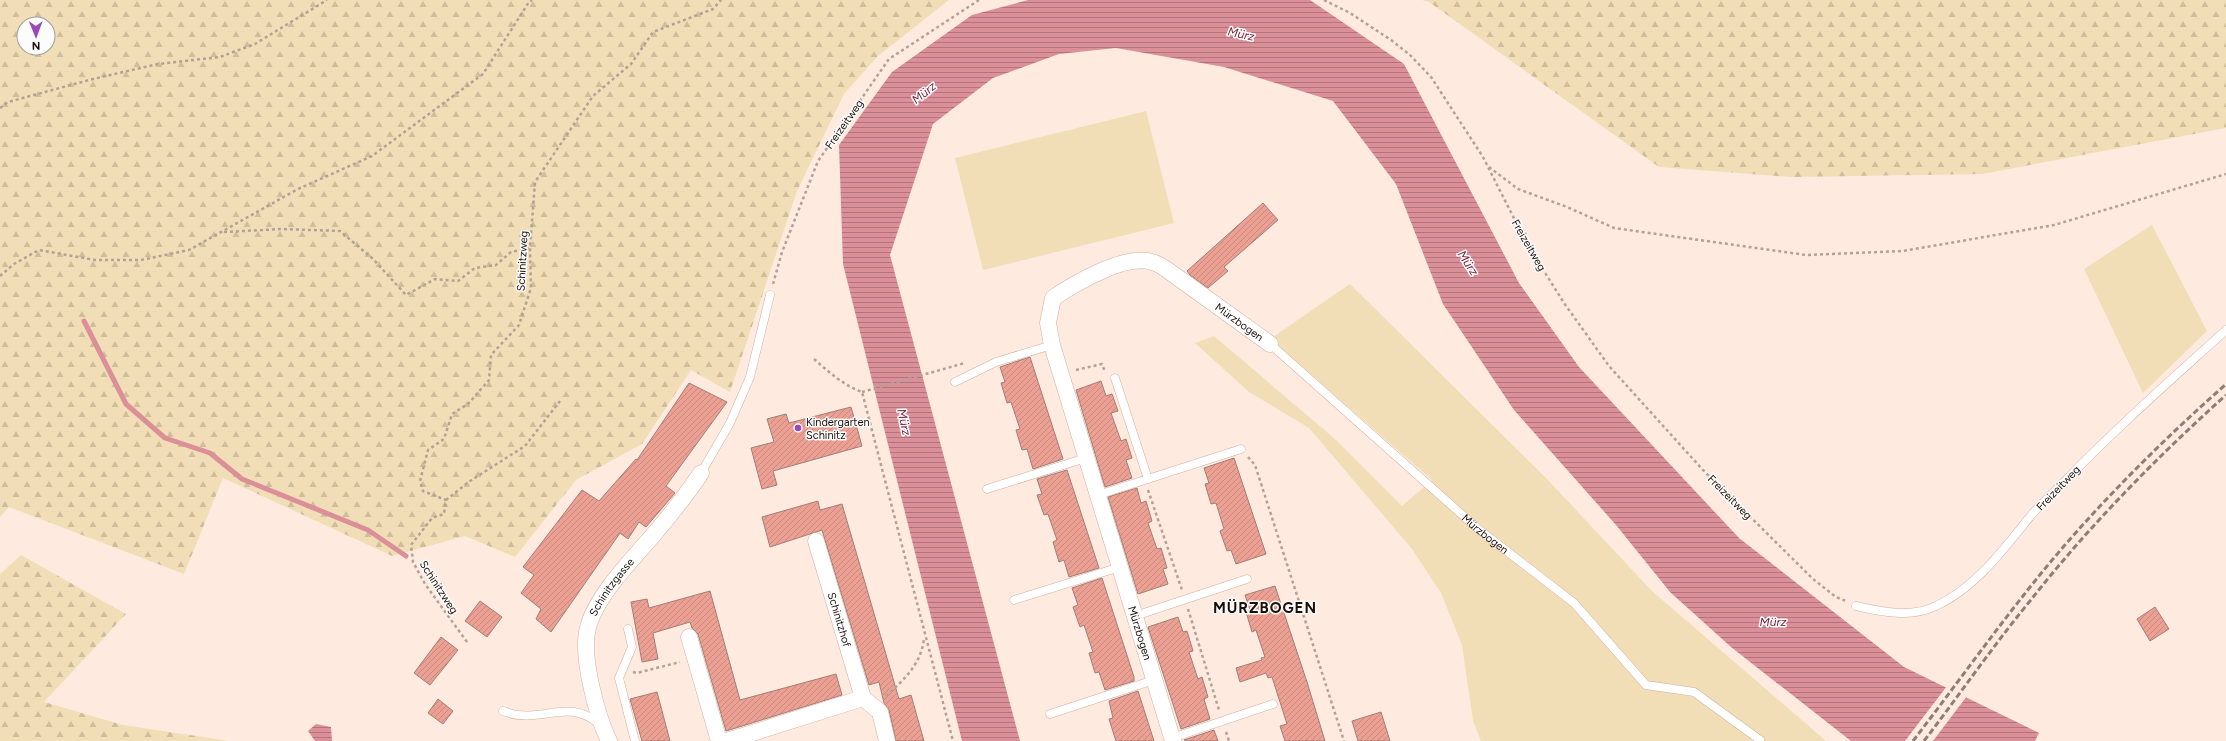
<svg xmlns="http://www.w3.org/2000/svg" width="2226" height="741" viewBox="0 0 2226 741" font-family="Figtree,sans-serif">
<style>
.green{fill:#f2deb6}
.forest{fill:url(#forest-firs);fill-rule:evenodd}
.water{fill:url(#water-rules)}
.pier{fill:#ffeadf}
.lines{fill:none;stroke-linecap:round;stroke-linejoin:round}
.stream{stroke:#db9099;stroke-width:5}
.building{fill:url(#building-hatch);stroke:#a27e78}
.service-casing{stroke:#d1b0a0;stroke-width:9}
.minor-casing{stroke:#d1b0a0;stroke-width:17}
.path{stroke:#b2a197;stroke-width:2.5;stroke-dasharray:3 3;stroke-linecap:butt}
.service{stroke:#fff;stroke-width:8}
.minor{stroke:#fff;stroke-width:16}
.rail{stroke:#8e7e76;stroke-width:3;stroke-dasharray:6 3;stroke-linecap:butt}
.poi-dot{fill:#9c49b7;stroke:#fcfcfc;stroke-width:1.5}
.labels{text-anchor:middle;stroke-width:3;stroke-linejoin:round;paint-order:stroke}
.street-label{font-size:11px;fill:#1b100a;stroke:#fcfcfc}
.poi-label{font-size:11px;fill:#1b100a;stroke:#fcfcfc;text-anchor:start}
.water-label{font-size:12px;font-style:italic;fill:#741b30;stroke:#fcfcfc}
.district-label{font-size:15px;font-weight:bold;letter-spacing:1px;fill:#1b100a;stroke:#fcfcfc}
</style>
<defs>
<pattern id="forest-firs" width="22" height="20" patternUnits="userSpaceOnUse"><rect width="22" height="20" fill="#f2deb6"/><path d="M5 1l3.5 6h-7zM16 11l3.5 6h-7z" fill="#cfbd9b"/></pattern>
<pattern id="water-rules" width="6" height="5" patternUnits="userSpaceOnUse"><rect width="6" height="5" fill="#db9099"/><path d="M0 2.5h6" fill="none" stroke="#b1747b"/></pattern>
<pattern id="building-hatch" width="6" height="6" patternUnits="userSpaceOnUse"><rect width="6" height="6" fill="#eba093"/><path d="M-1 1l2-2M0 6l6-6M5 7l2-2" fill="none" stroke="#c9897d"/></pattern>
</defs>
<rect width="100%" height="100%" fill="#ffeadf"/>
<g class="green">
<polygon points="1146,111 1174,223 983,270 955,158"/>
<polygon points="2152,225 2207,331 2143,393 2084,269"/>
<polygon points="1350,284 1547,479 1652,591 1826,741 1481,741 1473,721 1462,645 1441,593 1412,549 1309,428 1249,392 1195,343 1214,336 1335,439 1402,506 1432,480 1270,339"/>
</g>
<g class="forest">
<path d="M0,0H949L878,56L844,94L797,191L730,392L691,370L642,444L576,480L515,557L465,536L392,556L223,478L184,574L9,507L0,517ZM24,24H48V48H24Z"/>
<polygon points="1422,0 2226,0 2226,128 1982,174 1791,177 1659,167 1429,2"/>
<polygon points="21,555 126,614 44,702 123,725 229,741 0,741 0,574"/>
</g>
<g class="water">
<polygon points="1028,0 1310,0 1404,64 1519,283 1579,367 1739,538 1904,667 2039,733 2035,741 1851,741 1731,647 1670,592 1616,525 1514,410 1443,304 1396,184 1333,101 1224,67 1116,48 1059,54 993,78 933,124 890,255 1020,741 962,741 843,264 839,145 892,72 972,15"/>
<polygon points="316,724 331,727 332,741 315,741 308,731"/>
</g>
<polygon class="pier" points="1947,686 1967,696 1933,741 1905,741"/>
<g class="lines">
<polyline class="stream" points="84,321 126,404 165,438 210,453 242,479 368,530 406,556"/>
</g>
<g class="building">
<polygon points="1263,203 1278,220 1224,267 1228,271 1208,288 1190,275 1187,271"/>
<polygon points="1030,357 1063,459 1033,469 1027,449 1022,450 1016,430 1020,429 1011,402 1007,403 1001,383 1005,382 1000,367"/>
<polygon points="1101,381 1106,396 1112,394 1118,411 1111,413 1121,441 1126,439 1132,458 1126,460 1132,478 1105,487 1076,390"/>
<polygon points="689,383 727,402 666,486 675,493 646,527 639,522 628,539 620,533 551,632 536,619 541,609 521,593 534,575 523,567 582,490 599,501 636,459 637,460"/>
<polygon points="851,407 862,446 773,471 777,485 762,489 751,448 774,442 767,419 786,414 789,423"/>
<polygon points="1234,458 1266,554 1236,564 1231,550 1227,551 1220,531 1224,529 1216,503 1211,504 1205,484 1209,483 1204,468"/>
<polygon points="1067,470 1099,568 1069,577 1064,560 1059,562 1053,542 1057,540 1048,514 1044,515 1037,495 1042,494 1037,479"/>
<polygon points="1137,488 1141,503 1146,501 1152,521 1148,523 1157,549 1161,548 1167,568 1163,569 1168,584 1138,594 1108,497"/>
<polygon points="818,501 820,510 842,504 899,699 911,695 924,741 896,741 889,710 884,703 879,682 869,685 822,530 770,547 762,517"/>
<polygon points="1102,578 1134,677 1134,681 1105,690 1099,672 1095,673 1089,653 1093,652 1084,625 1080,627 1073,607 1078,605 1072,588"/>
<polygon points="1275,586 1307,682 1325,741 1285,741 1280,726 1287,724 1272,677 1268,678 1266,673 1240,682 1236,668 1262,660 1261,658 1265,657 1256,630 1252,632 1246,612 1250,610 1245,595"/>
<polygon points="710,591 740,700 836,674 842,695 726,731 698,634 692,628 690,622 653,633 658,659 642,662 631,602 647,599 649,608"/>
<polygon points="480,601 502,617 487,637 465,621"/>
<polygon points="2155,607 2169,629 2150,641 2137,619"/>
<polygon points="1178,617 1183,632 1187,631 1193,651 1189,652 1198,679 1202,677 1208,697 1204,699 1210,719 1181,729 1148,627"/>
<polygon points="441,637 458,650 430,685 414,673"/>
<polygon points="1138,691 1154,741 1116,741 1109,719 1113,718 1109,701"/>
<polygon points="657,692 670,741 642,741 630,699"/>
<polygon points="438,699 453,711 443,724 428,713"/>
<polygon points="1381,712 1390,741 1358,741 1352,721"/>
<polygon points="1214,730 1218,741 1185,741 1184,740"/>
</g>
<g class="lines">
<g class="service-casing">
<g id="service">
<path id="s1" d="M1270,344L1477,528L1574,603L1646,685L1694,692L1760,740"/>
<polyline points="1115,378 1148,479"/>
<polyline points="955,382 996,362 1052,345"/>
<polyline points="701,473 730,423 750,377 770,295"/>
<polyline points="987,489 1086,458"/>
<polyline points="1098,495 1241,449"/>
<polyline points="1014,600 1120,567"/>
<path d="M1856,606C1881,612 1912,618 1936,606C1977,587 2005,547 2033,513C2043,502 2053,493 2063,483C2115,429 2171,380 2226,330"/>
<polyline points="1135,616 1247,579"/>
<polyline points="628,629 632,647 619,678 635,741"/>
<path d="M503,711C507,712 513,715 518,715C548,719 570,700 598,723"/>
<polyline points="1050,714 1154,680"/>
<polyline points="1172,738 1273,704"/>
</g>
</g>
<g class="minor-casing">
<g id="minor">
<path id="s2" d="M816,541L863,698"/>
<polyline points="689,637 719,741"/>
<path id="s3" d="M609,741C597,716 582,660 587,632C593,598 633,559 655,533C672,513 687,494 701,473"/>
<polyline points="727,741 863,698 880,712 887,741"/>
<path id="s4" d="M1173,741L1052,345L1048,323L1053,298C1074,284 1126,253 1152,262C1157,263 1161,266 1166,269L1270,344"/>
</g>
</g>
<g class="path">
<polyline points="1324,0 1350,13 1391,40 1410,55 1431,77 1483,157 1527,244 1564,303 1609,366 1702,469 1813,579 1836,597 1846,601"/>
<polyline points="0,108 8,102 93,79 158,64 220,57 255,44 327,0"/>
<polyline points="1489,167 1518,189 1567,207 1614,228 1806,255 1903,251 2054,225 2226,174"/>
<polyline points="224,232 282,229 340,231 373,259 406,295 435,279 458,281 475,268 496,265 511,252 530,248"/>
<polyline points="0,276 14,264 39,250 95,260 141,260 189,250 298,189 372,156 483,74 529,2 532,0"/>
<polyline points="773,284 782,252 818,161 889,59 979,0"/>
<path d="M814,359C829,372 843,385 862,392L953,741"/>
<polyline points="1076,370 1102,364 1105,372"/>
<polyline points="862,392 965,363"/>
<polyline points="1248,457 1255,465 1344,741"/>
<polyline points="1148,490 1182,590"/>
<polyline points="446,500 470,481 525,446 560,401"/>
<polyline points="1188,609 1219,710"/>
<polyline points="467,642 425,584 413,562 411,545 432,518 444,514 446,500 423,491 420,481 428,450 444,439 452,414 468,404 489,380 491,355 519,325 531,288 530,248 535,182 593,96 631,64 653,32 713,9 721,0"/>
<polyline points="633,672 637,673 680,662"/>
<path d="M886,696C904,680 921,664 924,639"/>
<polyline points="1226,732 1229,741"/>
</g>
<use href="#service" class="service"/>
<use href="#minor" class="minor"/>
<g class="rail">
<path d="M1913,741C1950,693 1985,644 2023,596C2083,519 2153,449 2226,384"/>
<path d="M1924,741C1960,694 1993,646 2030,601C2089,526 2156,458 2226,395"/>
</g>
</g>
<circle class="poi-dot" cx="798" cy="428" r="4"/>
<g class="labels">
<g class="street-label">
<text transform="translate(844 124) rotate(-55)" y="4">Freizeitweg</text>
<text transform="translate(1529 245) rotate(60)" y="4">Freizeitweg</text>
<text transform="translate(522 261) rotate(-87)" y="4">Schinitzweg</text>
<text dy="4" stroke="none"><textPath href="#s4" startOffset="676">Mürzbogen</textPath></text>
<text transform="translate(2058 488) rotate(-46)" y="4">Freizeitweg</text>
<text transform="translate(1730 497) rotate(45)" y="4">Freizeitweg</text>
<text dy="4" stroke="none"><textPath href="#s1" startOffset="287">Mürzbogen</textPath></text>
<text transform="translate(439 587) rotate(57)" y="4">Schinitzweg</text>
<text dy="4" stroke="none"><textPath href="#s3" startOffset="164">Schinitzgasse</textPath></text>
<text dy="4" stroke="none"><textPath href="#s2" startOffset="82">Schinitzhof</textPath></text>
<text transform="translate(1140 633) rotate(73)" y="4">Mürzbogen</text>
</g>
<g class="poi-label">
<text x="806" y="426">Kindergarten<tspan x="806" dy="13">Schinitz</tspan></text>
</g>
<g class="water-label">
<text transform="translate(1241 34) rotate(13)" y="4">Mürz</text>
<text transform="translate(924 93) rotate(-39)" y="4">Mürz</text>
<text transform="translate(1468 263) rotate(57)" y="4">Mürz</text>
<text transform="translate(904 422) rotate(78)" y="4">Mürz</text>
<text x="1773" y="626">Mürz</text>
</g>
<g class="district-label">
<text x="1265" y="613">MÜRZBOGEN</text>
</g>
</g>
<g transform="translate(36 36) rotate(179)"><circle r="19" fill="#fcfcfc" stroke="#a29e9b"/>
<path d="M0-3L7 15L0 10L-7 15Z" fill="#9c49b7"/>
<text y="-6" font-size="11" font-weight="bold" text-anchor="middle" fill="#1b100a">N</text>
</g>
</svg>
